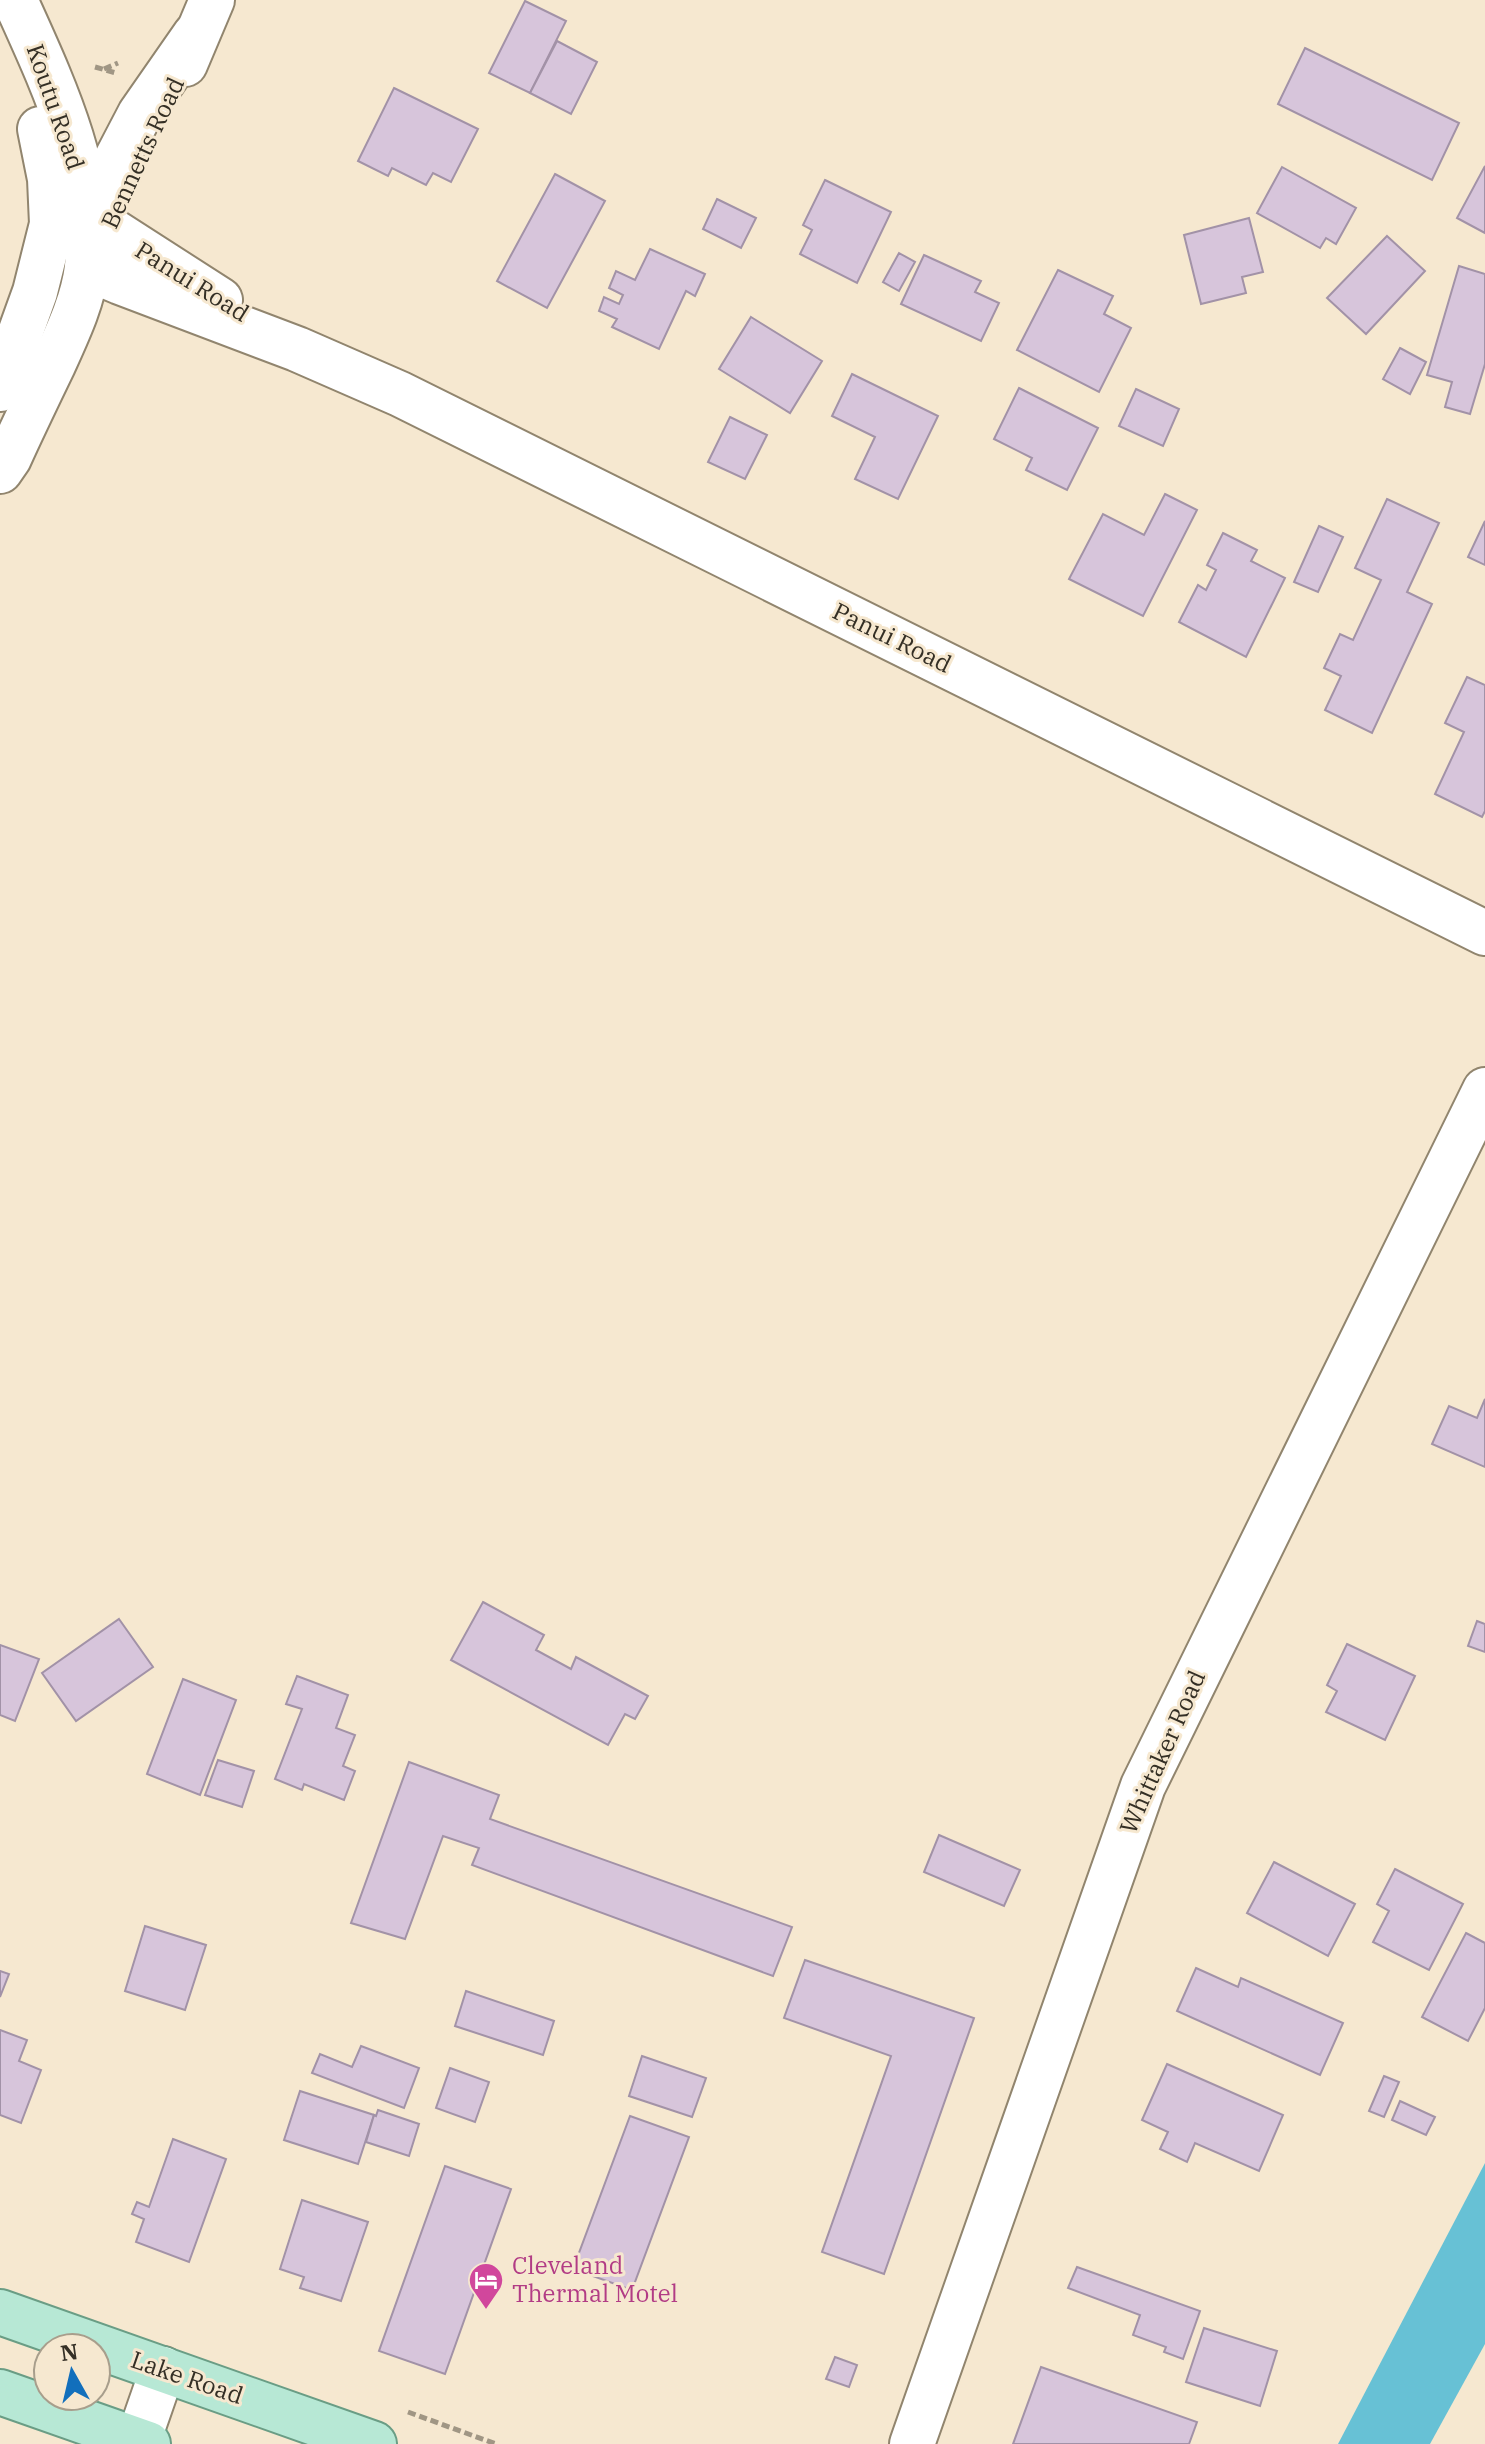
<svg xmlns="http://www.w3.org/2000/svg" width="1485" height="2444" viewBox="0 0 1485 2444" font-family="'IBM Plex Serif',serif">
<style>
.water{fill:#67c1d5}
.building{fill:#d7c5db;stroke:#a292a7;stroke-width:2}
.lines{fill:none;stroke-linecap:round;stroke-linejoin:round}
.minor-casing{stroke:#91856e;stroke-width:48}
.major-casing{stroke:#6a9d85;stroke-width:48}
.path{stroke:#a09684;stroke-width:5;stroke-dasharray:8 4;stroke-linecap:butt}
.minor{stroke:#fff;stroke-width:44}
.major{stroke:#b7e8d5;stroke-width:44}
.labels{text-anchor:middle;stroke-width:6;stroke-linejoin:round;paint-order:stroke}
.street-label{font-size:24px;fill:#342f25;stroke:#f6e8d0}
.hotel-label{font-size:24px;fill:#b23c85;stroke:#f6e8d0;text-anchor:start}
</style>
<rect width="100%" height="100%" fill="#f6e8d0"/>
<polygon class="water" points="1485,2163 1485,2344 1430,2444 1338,2444"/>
<g class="building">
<polygon points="525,1 566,21 530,93 489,73"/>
<polygon points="557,41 597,62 571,114 530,93"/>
<polygon points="1305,48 1459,123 1432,180 1278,104"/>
<polygon points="394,88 478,129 451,182 433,173 426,185 392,168 388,176 358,161"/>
<polygon points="1485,166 1485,233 1457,218"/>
<polygon points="1282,167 1356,208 1336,244 1326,238 1320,248 1257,213"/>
<polygon points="555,174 605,201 547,308 497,281"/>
<polygon points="825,180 891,212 857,283 800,254 812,230 803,225"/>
<polygon points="717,199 756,218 741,248 703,229"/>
<polygon points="1249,218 1263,272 1242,277 1246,293 1201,304 1184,235"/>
<polygon points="1387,236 1425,271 1366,334 1327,298"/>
<polygon points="650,249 705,274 695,296 686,291 659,349 612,327 617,319 599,311 604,297 619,304 623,295 609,288 616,271 635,280"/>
<polygon points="899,253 915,262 899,291 883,282"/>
<polygon points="924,255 981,281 975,292 999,303 981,341 901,304"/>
<polygon points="1459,266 1485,274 1485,364 1470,414 1445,407 1452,382 1427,375"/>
<polygon points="1058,270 1113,296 1104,314 1131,328 1099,392 1017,350"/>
<polygon points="751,317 822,361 790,413 719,369"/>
<polygon points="1400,348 1426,362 1410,394 1383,379"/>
<polygon points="852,374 938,416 898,499 855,479 875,437 832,416"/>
<polygon points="1019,388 1098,428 1067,490 1026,470 1032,458 994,439"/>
<polygon points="1136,389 1179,409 1163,446 1119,426"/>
<polygon points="730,417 767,435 745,479 708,462"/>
<polygon points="1165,494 1197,510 1143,616 1069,579 1103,514 1144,535"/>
<polygon points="1387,499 1439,523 1407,592 1432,604 1372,733 1325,710 1341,676 1324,668 1340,634 1353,640 1381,580 1355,568"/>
<polygon points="1485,521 1485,565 1468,557"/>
<polygon points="1319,526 1343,537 1318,592 1294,582"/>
<polygon points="1223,533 1257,550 1251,561 1285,578 1246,657 1179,622 1198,585 1206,590 1216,570 1207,565"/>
<polygon points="1467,677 1485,685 1485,811 1482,817 1435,794 1464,732 1445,723"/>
<polygon points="1485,1399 1485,1467 1432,1444 1449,1406 1477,1418"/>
<polygon points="483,1602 544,1635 536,1650 571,1669 576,1657 648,1696 635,1719 625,1714 608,1745 451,1660"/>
<polygon points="119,1619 153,1667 76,1721 42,1673"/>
<polygon points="1477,1621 1485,1624 1485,1652 1468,1646"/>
<polygon points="1347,1644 1415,1676 1385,1740 1326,1712 1337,1691 1327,1685"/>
<polygon points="0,1645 39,1659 15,1721 0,1715"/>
<polygon points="297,1676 348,1695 336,1728 355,1735 343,1766 355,1771 344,1800 304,1784 302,1790 275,1779 302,1709 286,1704"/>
<polygon points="183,1679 236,1700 200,1795 147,1774"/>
<polygon points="218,1760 254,1771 242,1807 205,1795"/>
<polygon points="409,1762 499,1795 490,1819 792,1927 773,1976 472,1865 479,1848 443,1836 405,1939 351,1923"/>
<polygon points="939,1835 1020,1870 1004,1906 924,1872"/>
<polygon points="1274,1862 1355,1904 1328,1956 1247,1913"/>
<polygon points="1395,1869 1463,1904 1429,1970 1373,1942 1389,1911 1377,1904"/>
<polygon points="145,1926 206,1945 185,2010 125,1991"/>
<polygon points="1466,1933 1485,1943 1485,2008 1468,2041 1422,2017"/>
<polygon points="805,1960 974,2018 884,2274 822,2252 891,2056 784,2018"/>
<polygon points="1196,1968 1238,1987 1241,1978 1343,2023 1320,2075 1177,2011"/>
<polygon points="0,1971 9,1974 0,1997"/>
<polygon points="466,1991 554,2021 543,2055 455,2026"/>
<polygon points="0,2030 27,2040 19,2061 41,2070 21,2123 0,2115"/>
<polygon points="361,2046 419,2068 404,2108 312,2073 320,2054 352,2067"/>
<polygon points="642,2056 706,2078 692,2117 629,2096"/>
<polygon points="1167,2064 1283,2115 1259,2171 1195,2143 1187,2162 1160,2149 1168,2132 1142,2120"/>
<polygon points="450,2068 489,2082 475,2122 436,2108"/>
<polygon points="1384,2076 1399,2082 1384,2117 1369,2111"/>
<polygon points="300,2091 374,2115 358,2164 284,2140"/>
<polygon points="1400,2101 1435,2117 1426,2135 1392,2120"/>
<polygon points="378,2110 419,2124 409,2156 366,2142 374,2115 376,2116"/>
<polygon points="630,2116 689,2137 632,2290 573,2269"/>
<polygon points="173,2139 226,2159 189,2262 136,2242 144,2219 132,2214 137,2202 149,2207"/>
<polygon points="445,2166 511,2189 445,2374 379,2351"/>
<polygon points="302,2200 368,2222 341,2301 300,2288 304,2277 280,2269"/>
<polygon points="1077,2267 1200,2311 1183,2359 1164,2352 1166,2347 1133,2335 1140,2315 1068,2288"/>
<polygon points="1204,2328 1277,2351 1260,2406 1186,2382"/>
<polygon points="835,2357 857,2365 849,2387 826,2379"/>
<polygon points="1041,2367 1197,2422 1189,2444 1013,2444"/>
</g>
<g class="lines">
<g class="minor-casing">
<g id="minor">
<polyline points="185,64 212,0"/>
<polyline points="65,214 87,218 108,228 220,300"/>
<polyline points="82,225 140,114 195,35"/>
<polyline points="87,268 120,282 297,349 400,394 1485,933"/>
<polyline points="0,389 35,292 52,224 50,179 40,129"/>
<path d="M0,471L9,458C23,427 38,396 53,365C67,334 83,301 87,267C97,175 52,82 15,0"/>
<polyline points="137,2444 163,2369"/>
<polyline points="912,2444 1143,1786 1485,1090"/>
</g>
</g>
<g class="major-casing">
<g id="major">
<polyline points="0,2312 374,2444"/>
<polyline points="0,2392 148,2444"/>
</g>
</g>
<g class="path">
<polyline points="95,67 116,73"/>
<polyline points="104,69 118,63"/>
<polyline points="408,2412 496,2444"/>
</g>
<use href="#minor" class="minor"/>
<use href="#major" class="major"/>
</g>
<defs>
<g id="hotel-pin" transform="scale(1.8)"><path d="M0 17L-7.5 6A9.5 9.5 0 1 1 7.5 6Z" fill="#d1479c" stroke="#f6e8d0"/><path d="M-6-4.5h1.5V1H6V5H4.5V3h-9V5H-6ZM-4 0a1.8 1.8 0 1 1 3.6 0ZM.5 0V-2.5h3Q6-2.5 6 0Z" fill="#fff"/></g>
</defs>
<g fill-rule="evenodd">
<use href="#hotel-pin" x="486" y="2280"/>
</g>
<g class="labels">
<g class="street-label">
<text transform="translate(55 107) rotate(71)" y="8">Koutu Road</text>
<text transform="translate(143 153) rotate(-65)" y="8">Bennetts Road</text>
<text transform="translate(192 282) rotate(32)" y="8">Panui Road</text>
<text transform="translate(892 638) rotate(26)" y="8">Panui Road</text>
<text transform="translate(1163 1752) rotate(-66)" y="8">Whittaker Road</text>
<text transform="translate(187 2378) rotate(19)" y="8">Lake Road</text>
</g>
<g class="hotel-label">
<text x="512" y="2274">Cleveland<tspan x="512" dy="28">Thermal Motel</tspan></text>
</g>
</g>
<g transform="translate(72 2372) rotate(352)"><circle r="38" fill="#f6e8d0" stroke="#a89e8c" stroke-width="2"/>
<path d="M0-6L14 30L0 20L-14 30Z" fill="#126fbc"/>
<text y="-12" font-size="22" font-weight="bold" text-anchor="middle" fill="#342f25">N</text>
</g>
</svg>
